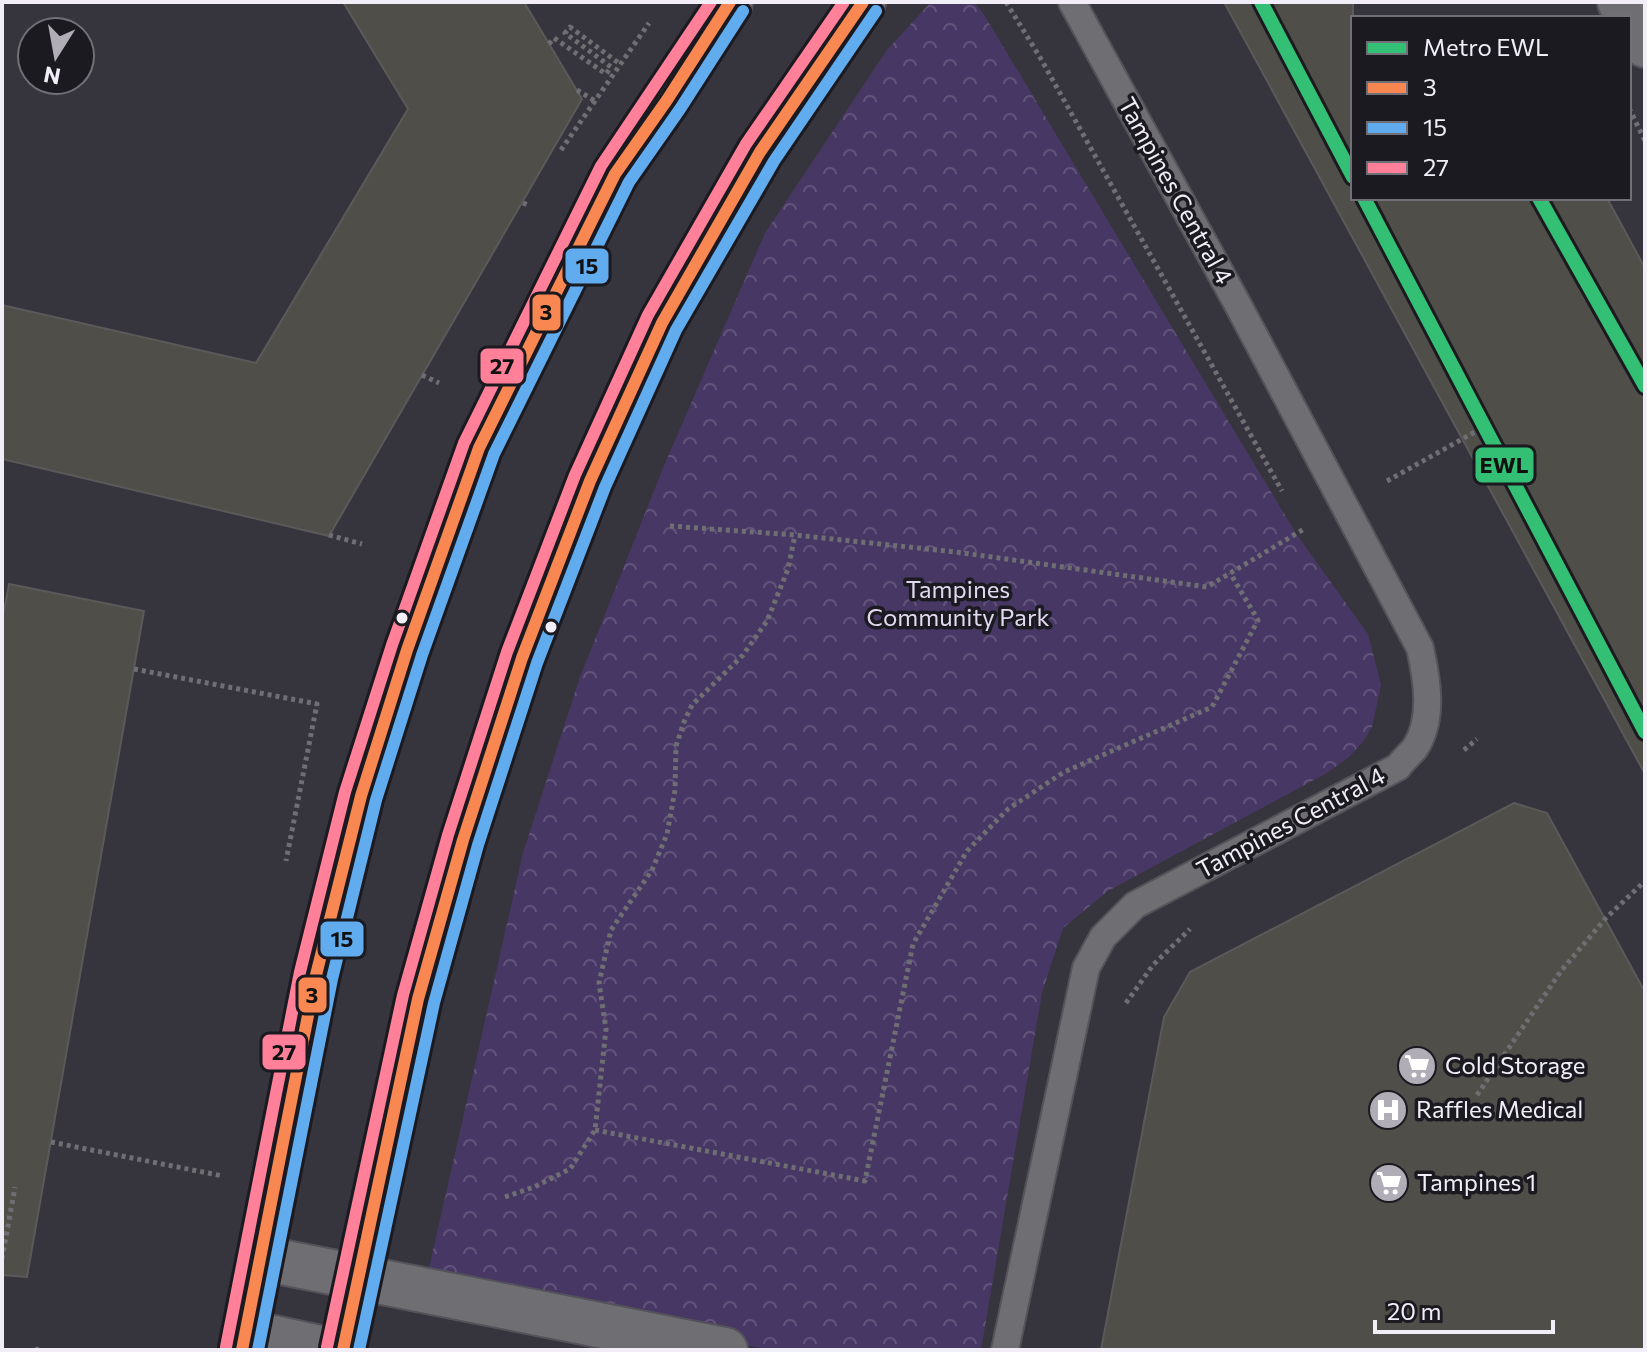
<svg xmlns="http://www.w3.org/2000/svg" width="1647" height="1352" viewBox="0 0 1647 1352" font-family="Commissioner,sans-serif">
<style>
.park{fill:url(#park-crowns)}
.building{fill:#4f4e48;stroke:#5b5a5a;stroke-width:2}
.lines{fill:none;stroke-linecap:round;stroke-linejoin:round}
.lane-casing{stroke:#55535a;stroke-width:30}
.street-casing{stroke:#55535a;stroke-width:48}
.secondary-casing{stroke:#55535a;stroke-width:48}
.path{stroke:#6f6e73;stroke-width:5;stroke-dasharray:4 4;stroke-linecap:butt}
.lane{stroke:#6f6e73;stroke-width:26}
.street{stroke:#6f6e73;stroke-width:44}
.secondary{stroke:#74717b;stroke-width:44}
.bus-1-casing{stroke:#1c1a21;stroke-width:18}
.bus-2-casing{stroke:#1c1a21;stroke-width:18}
.bus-3-casing{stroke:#1c1a21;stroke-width:18}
.bus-1{stroke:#f88751;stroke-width:12}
.bus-2{stroke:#60acee;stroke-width:12}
.bus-3{stroke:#ff8098;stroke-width:12}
.metro-1-casing{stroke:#1c1a21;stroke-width:20}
.metro-1{stroke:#33c074;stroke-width:14}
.bus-dot{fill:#f1eef8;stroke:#1c1a21;stroke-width:3}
.labels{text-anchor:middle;stroke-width:7;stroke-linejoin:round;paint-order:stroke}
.street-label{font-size:24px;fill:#f1eef8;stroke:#1c1a21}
.park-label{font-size:24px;fill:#e0d9f0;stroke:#1c1a21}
.poi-label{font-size:24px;fill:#f1eef8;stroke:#1c1a21;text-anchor:start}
.line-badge{stroke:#1c1a21;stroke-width:3}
.pale-badge-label{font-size:22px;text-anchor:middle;font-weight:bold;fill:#111}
</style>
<defs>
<pattern id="park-crowns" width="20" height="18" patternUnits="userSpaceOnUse" patternTransform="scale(2)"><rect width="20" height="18" fill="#473764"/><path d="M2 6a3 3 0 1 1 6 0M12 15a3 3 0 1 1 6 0" fill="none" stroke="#62547b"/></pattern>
</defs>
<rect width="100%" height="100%" fill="#36343c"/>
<polygon class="park" points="931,2 974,2 983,13 1297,535 1368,634 1381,685 1372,727 1363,742 1348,758 1325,774 1108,891 1063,928 1042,993 981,1350 770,1350 427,1277 523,853 579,680 663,468 765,233 887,50"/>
<g class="building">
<polygon points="343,2 524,2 582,99 329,536 2,459 2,305 256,363 408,109"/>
<polygon points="1224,2 1353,2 1353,198 1607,198 1645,268 1645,774"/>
<polygon points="9,584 144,611 27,1277 2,1275 2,622"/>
<polygon points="1514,803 1547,813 1645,992 1645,1350 1101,1350 1164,1017 1190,972"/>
</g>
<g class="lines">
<g class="lane-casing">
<path id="lane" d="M1005,1350L1086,968L1103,937L1135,905L1398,767C1403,760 1410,754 1415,748C1434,719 1427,679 1420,648L1238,305L1072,2"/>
</g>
<g class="street-casing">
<g id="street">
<polyline points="1620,2 1645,45"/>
<polyline points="261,1258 725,1350"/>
<polyline points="246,1332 329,1350"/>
</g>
</g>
<g class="secondary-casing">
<g id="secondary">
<polyline points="242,1350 316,975 361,796 407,650 479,448 615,174 667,100 730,2"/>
<polyline points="343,1350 418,999 463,840 522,658 590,481 662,323 760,152 863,2"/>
</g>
</g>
<g class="path">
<polyline points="1006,2 1041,59 1282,491"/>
<polyline points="549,44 554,38 606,74 611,67 565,33 570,27 620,64"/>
<polyline points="577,90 595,101"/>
<polyline points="1629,108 1645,141"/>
<polyline points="561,150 649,23"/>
<polyline points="523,203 530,206"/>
<polyline points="422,375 439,383"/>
<polyline points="1387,481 1482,428"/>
<polyline points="670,526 795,535 956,552 1207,587 1304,529"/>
<polyline points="329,535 362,544"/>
<polyline points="134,669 317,704 286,861"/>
<polyline points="1464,750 1477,739"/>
<polyline points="1126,1003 1153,965 1190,929"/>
<polyline points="1477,1095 1561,971 1605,919 1645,881"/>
<polyline points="595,1130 865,1181 913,944 967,851 1008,809 1064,772 1212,707 1258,620 1230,573"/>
<polyline points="51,1142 223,1176"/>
<polyline points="505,1197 534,1187 570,1169 595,1130 606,1029 599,983 611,930 652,870 667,834 675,790 676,746 684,722 692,705 743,655 767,621 788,569 795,535"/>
<polyline points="2,1259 15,1187"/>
<polyline points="35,1349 40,1350"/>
</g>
<use href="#lane" class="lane"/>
<use href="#street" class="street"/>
<use href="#secondary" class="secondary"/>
<g class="bus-1-casing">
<g id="bus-1">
<polyline points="242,1350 316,975 361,796 407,650 479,448 615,174 667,100 730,2"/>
<polyline points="343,1350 418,999 463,840 522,658 590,481 662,323 760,152 863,2"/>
</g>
</g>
<g class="bus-2-casing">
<g id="bus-2">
<polyline points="258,1350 332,979 376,800 422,655 494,454 629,182 680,109 743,11"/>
<polyline points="359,1350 434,1003 478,845 537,663 605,487 676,330 774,161 876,11"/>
</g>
</g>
<g class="bus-3-casing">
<g id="bus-3">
<polyline points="226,1347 300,972 345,792 392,645 464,443 601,166 711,2"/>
<polyline points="327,1347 403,995 448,835 507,652 575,475 648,315 746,144 844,2"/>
</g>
</g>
<use href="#bus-1" class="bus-1"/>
<use href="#bus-2" class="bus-2"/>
<use href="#bus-3" class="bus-3"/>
<g class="metro-1-casing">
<g id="metro-1">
<polyline points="1261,2 1353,177"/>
<polyline points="1364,198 1645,732"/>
<polyline points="1539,198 1645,386"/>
</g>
</g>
<use href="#metro-1" class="metro-1"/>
</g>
<defs>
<g id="supermarket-disc" transform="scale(2)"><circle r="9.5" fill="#b0adb6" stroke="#1c1a21"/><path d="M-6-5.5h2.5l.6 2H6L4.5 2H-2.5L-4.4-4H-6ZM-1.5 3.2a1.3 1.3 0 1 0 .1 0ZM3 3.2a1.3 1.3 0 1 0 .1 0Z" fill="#fff"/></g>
<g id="hospital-disc" transform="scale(2)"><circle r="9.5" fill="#b0adb6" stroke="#1c1a21"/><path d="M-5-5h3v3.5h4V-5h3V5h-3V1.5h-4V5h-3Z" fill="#fff"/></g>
</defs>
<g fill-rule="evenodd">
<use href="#supermarket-disc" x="1417" y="1066"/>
<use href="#hospital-disc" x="1388" y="1110"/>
<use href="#supermarket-disc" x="1389" y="1183"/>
</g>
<g class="bus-dot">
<circle cx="402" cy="618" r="7"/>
<circle cx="551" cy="627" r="7"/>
</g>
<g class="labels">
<g class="street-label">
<text transform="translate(1175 191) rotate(61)" y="8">Tampines Central 4</text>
<text transform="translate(1291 823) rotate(-28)" y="8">Tampines Central 4</text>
</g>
<g class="park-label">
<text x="958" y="598">Tampines<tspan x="958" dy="28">Community Park</tspan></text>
</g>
<g class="poi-label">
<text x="1445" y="1074">Cold Storage</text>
<text x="1416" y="1118">Raffles Medical</text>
<text x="1417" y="1191">Tampines 1</text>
</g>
</g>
<g class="line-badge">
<rect x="564" y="247" width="46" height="38" rx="8" fill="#60acee"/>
<rect x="531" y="293" width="31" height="39" rx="8" fill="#f88751"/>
<rect x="479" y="347" width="46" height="38" rx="8" fill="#ff8098"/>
<rect x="1474" y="446" width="61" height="38" rx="8" fill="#33c074"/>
<rect x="319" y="920" width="46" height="38" rx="8" fill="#60acee"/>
<rect x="297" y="976" width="31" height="38" rx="8" fill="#f88751"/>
<rect x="261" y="1033" width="46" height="38" rx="8" fill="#ff8098"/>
</g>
<g class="pale-badge-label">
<text x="587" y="274">15</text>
<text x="546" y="320">3</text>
<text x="502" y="374">27</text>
<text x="1504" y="473">EWL</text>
<text x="342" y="947">15</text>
<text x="312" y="1003">3</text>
<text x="284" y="1060">27</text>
</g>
<rect width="1647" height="1352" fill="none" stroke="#f1eef8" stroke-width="8"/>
<rect x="1351" y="16" width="280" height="184" fill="#1c1a21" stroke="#716f77" stroke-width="2"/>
<rect x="1367" y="42" width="40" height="12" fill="#33c074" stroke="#716f77" stroke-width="2"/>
<text x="1423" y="56" font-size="24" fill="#f1eef8">Metro EWL</text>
<rect x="1367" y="82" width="40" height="12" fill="#f88751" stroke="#716f77" stroke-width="2"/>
<text x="1423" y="96" font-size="24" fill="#f1eef8">3</text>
<rect x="1367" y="122" width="40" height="12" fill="#60acee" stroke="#716f77" stroke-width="2"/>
<text x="1423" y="136" font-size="24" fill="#f1eef8">15</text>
<rect x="1367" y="162" width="40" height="12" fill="#ff8098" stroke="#716f77" stroke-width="2"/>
<text x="1423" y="176" font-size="24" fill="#f1eef8">27</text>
<g transform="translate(56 56) rotate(191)"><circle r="38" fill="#1c1a21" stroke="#716f77" stroke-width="2"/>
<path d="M0-6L14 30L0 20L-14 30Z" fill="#b0adb6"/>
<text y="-12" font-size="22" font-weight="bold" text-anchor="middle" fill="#f1eef8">N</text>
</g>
<path d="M1375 1320v12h178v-12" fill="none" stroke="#f1eef8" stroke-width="4"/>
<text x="1387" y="1320" font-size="24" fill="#f1eef8" stroke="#1c1a21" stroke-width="6" paint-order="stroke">20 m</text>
</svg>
